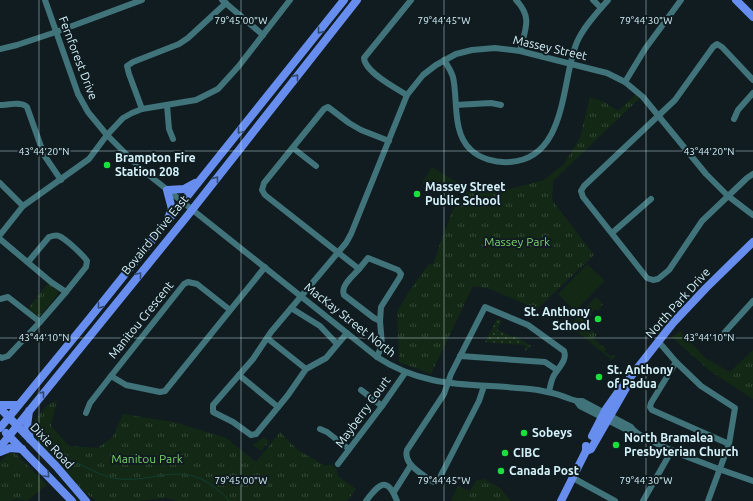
<svg xmlns="http://www.w3.org/2000/svg" width="753" height="501" viewBox="0 0 753 501" font-family="Ubuntu,sans-serif">
<style>
.grass{fill:url(#grass-dots)}
.park{fill:url(#park-tufts)}
.pitch{fill:#132915}
.lines{fill:none;stroke-linecap:round;stroke-linejoin:round}
.stream{stroke:#113e31;stroke-width:1}
.minor{stroke:#40737a;stroke-width:6}
.major{stroke:#678eee;stroke-width:8}
.oneway{stroke:#334a72}
.ticks{fill:none;stroke:#d4f2fa;stroke-width:1;stroke-opacity:0.45}
.poi-dot{fill:#1ae03e;stroke:#101c20;stroke-width:1.5}
.labels{text-anchor:middle;stroke-width:4;stroke-linejoin:round;paint-order:stroke}
.street-label{font-size:12px;fill:#d4f2fa;stroke:#101c20}
.poi-label{font-size:12px;font-weight:bold;fill:#d4f2fa;stroke:#101c20;text-anchor:start}
.park-label{font-size:12px;fill:#7ad268;stroke:#101c20}
.ticks-label{font-size:10px;text-anchor:middle;fill:#d4f2fa;stroke:#101c20;stroke-width:4;stroke-linejoin:round;paint-order:stroke}
</style>
<defs>
<pattern id="grass-dots" width="8" height="8" patternUnits="userSpaceOnUse"><rect width="8" height="8" fill="#132915"/><path d="M2 2h.1M6 6h.1" fill="none" stroke="#344838" stroke-width="1.8" stroke-linecap="round"/></pattern>
<pattern id="park-tufts" width="24" height="20" patternUnits="userSpaceOnUse"><rect width="24" height="20" fill="#132915"/><path d="M3 7l-1-3M5 7V3M7 7l1-3M15 17l-1-3M17 17v-4M19 17l1-3" fill="none" stroke="#344838"/></pattern>
</defs>
<rect width="100%" height="100%" fill="#101c20"/>
<polygon class="grass" points="497,319 502,321 497,330 514,337 515,336 531,346 525,351 525,345 485,342"/>
<g class="park">
<polygon points="636,94 640,98 553,181 552,200 594,255 537,309 490,289 473,286 431,374 399,362 397,312 408,293 429,264 433,265 441,241 453,210 457,204 474,184 487,188 510,189 544,180 564,164 580,138 590,97 604,102 618,111"/>
<polygon points="48,283 58,291 58,294 39,317 28,309"/>
<polygon points="596,297 603,304 598,311 595,309 584,324 597,334 594,339 606,349 604,351 611,356 613,355 615,356 612,360 570,326 578,316"/>
<polygon points="680,331 705,358 730,372 753,350 753,399 710,371 672,337"/>
<polygon points="57,400 51,426 69,446 97,448 112,438 123,414 174,422 226,438 256,462 280,432 298,450 324,465 332,465 336,468 338,476 356,489 347,501 177,501 166,498 137,501 97,501 81,490 26,432 46,406"/>
<polygon points="264,437 269,442 261,451 253,445"/>
<polygon points="9,453 15,453 47,485 27,501 16,499 9,501 0,501 0,462"/>
<polygon points="484,479 500,488 511,501 451,501 458,486 470,491 476,481"/>
</g>
<g class="pitch">
<polygon points="432,167 458,183 448,199 422,183"/>
<polygon points="587,264 605,281 575,311 558,294"/>
</g>
<g class="lines">
<path class="stream" d="M77,463C90,469 105,478 120,479C154,482 181,462 213,486C219,491 225,494 229,501"/>
<g class="minor">
<path d="M45,0L78,94L88,112L107,135L140,168L377,357C430,392 480,382 538,390C546,392 554,393 562,396C569,398 575,402 582,401L631,427C640,442 732,474 753,481"/>
<polyline points="222,0 263,35"/>
<path d="M516,0C533,18 525,29 520,51"/>
<polyline points="593,0 601,8"/>
<polyline points="0,49 17,45 56,32 142,0"/>
<path d="M444,60C448,66 451,71 453,77C458,99 452,132 470,149C480,159 496,163 510,162C568,158 561,79 577,42C584,26 597,13 608,0"/>
<polyline points="753,80 722,47 717,44 713,47 675,100 584,186 581,191 583,197 647,278 653,280 658,279 669,270 702,221 747,178 753,174"/>
<polyline points="625,82 645,49 681,0"/>
<path d="M407,95C395,88 365,72 364,58L411,0"/>
<path d="M0,105C8,105 21,101 27,107L44,155L61,180"/>
<polyline points="167,105 169,129 173,139"/>
<polyline points="456,105 491,103 501,105"/>
<polyline points="142,109 129,74 127,66 133,62 179,44 188,38 226,3"/>
<polyline points="734,119 738,110 753,93"/>
<polyline points="293,148 316,166"/>
<polyline points="0,183 23,206"/>
<polyline points="612,233 651,199"/>
<polyline points="0,235 23,206 89,159 107,135 123,118 132,113 142,109 196,100 218,89 238,67 290,0"/>
<path d="M0,239L51,282L66,292L86,267L87,261C83,255 66,239 59,236C56,235 52,236 49,237L28,262"/>
<path d="M359,269C353,276 340,286 344,295L374,318L380,321"/>
<polyline points="0,299 8,297 40,322"/>
<polyline points="291,308 320,326 337,344"/>
<polyline points="725,332 753,301"/>
<polyline points="347,333 326,358 306,369 288,395 256,434 251,435 233,422 213,412 213,405 253,359 271,332 346,243 351,234 407,95 423,75 436,65 456,54 472,50 495,48 520,51 591,69 607,73 625,82 643,97 706,174 728,196 753,215"/>
<polyline points="267,338 306,369"/>
<polyline points="658,341 676,362 701,386 735,408 729,444 708,501"/>
<polyline points="460,356 545,362 557,370"/>
<polyline points="0,357 2,358 8,356 40,322 66,292"/>
<polyline points="377,357 382,345 380,321 381,307 400,277 401,274 398,270 368,258 359,269 265,195 262,190 264,183 324,109 328,107 349,123 361,130 389,141"/>
<polyline points="676,362 651,403 650,407 652,410 729,444"/>
<polyline points="239,375 278,407"/>
<polyline points="111,376 184,284 188,282 197,284 230,310"/>
<path d="M484,386L479,401L440,477L437,481L434,482L430,480C421,473 403,464 407,450L444,394L451,374L485,307L528,325L564,351C568,360 557,369 553,377C551,382 550,387 549,392"/>
<polyline points="361,390 382,406"/>
<polyline points="577,402 580,406 629,431 633,431"/>
<polyline points="86,413 90,403 111,376 126,385 160,392 165,391 265,267"/>
<polyline points="320,429 327,432 349,449"/>
<polyline points="338,464 382,406 405,373"/>
<polyline points="573,478 615,501"/>
<polyline points="394,492 411,465"/>
<path d="M366,501C379,484 387,475 397,501"/>
<polyline points="643,501 672,450"/>
</g>
<g class="major">
<polyline points="736,0 753,17"/>
<polyline points="168,218 172,209 167,190 184,189 195,183"/>
<polyline points="0,405 18,405"/>
<polyline points="0,408 56,466 86,501"/>
<polyline points="29,411 27,426 30,439"/>
<polyline points="0,428 90,318 344,0"/>
<polyline points="6,433 72,501"/>
<polyline points="592,436 606,409 623,385"/>
<polyline points="0,447 188,215 357,0"/>
<polyline points="586,451 591,449 626,388 626,384 632,375 673,323 706,288 753,242"/>
<polyline points="0,452 10,448 22,449"/>
<polyline points="561,501 586,451 586,446"/>
</g>
</g>
<defs><path id="oneway-chevron" d="M-2-3.5L2.5 0L-2 3.5" fill="none" stroke-width="1.6" stroke-linecap="round" stroke-linejoin="round"/></defs>
<g class="oneway">
<use href="#oneway-chevron" transform="translate(320 31) rotate(129)"/>
<use href="#oneway-chevron" transform="translate(296 77) rotate(-51)"/>
<use href="#oneway-chevron" transform="translate(240 131) rotate(129)"/>
<use href="#oneway-chevron" transform="translate(216 179) rotate(-52)"/>
<use href="#oneway-chevron" transform="translate(139 275) rotate(-50)"/>
<use href="#oneway-chevron" transform="translate(100 306) rotate(129)"/>
<use href="#oneway-chevron" transform="translate(42 394) rotate(-51)"/>
<use href="#oneway-chevron" transform="translate(47 475) rotate(47)"/>
</g>
<path class="ticks" d="M39,0V501M241,0V501M444,0V501M646,0V501M0,151H753M0,338H753"/>
<g class="poi-dot">
<circle cx="107" cy="165" r="4"/>
<circle cx="417" cy="194" r="4"/>
<circle cx="598" cy="319" r="4"/>
<circle cx="599" cy="377" r="4"/>
<circle cx="524" cy="433" r="4"/>
<circle cx="616" cy="445" r="4"/>
<circle cx="505" cy="453" r="4"/>
<circle cx="501" cy="471" r="4"/>
</g>
<g class="labels">
<g class="street-label">
<text transform="translate(550 48) rotate(13)" y="4">Massey Street</text>
<text transform="translate(78 58) rotate(69)" y="4">Fernforest Drive</text>
<text transform="translate(155 235) rotate(-51)" y="4">Bovaird Drive East</text>
<text transform="translate(678 303) rotate(-48)" y="4">North Park Drive</text>
<text transform="translate(141 320) rotate(-51)" y="4">Manitou Crescent</text>
<text transform="translate(350 320) rotate(38)" y="4">MacKay Street North</text>
<text transform="translate(363 412) rotate(-54)" y="4">Mayberry Court</text>
<text transform="translate(52 446) rotate(47)" y="4">Dixie Road</text>
</g>
<g class="poi-label">
<text x="115" y="162">Brampton Fire<tspan x="115" dy="14">Station 208</tspan></text>
<text x="425" y="191">Massey Street<tspan x="425" dy="14">Public School</tspan></text>
<text x="590" y="316" text-anchor="end">St. Anthony<tspan x="590" dy="14">School</tspan></text>
<text x="607" y="374">St. Anthony<tspan x="607" dy="14">of Padua</tspan></text>
<text x="532" y="437">Sobeys</text>
<text x="624" y="442">North Bramalea<tspan x="624" dy="14">Presbyterian Church</tspan></text>
<text x="513" y="457">CIBC</text>
<text x="509" y="475">Canada Post</text>
</g>
<g class="park-label">
<text x="517" y="246">Massey Park</text>
<text x="147" y="463">Manitou Park</text>
</g>
</g>
<g class="ticks-label">
<text x="241" y="24">79°45'00"W</text>
<text x="444" y="24">79°44'45"W</text>
<text x="646" y="24">79°44'30"W</text>
<text x="44" y="155">43°44'20"N</text>
<text x="709" y="155">43°44'20"N</text>
<text x="44" y="341">43°44'10"N</text>
<text x="709" y="341">43°44'10"N</text>
<text x="241" y="484">79°45'00"W</text>
<text x="444" y="484">79°44'45"W</text>
<text x="646" y="484">79°44'30"W</text>
</g>
</svg>
